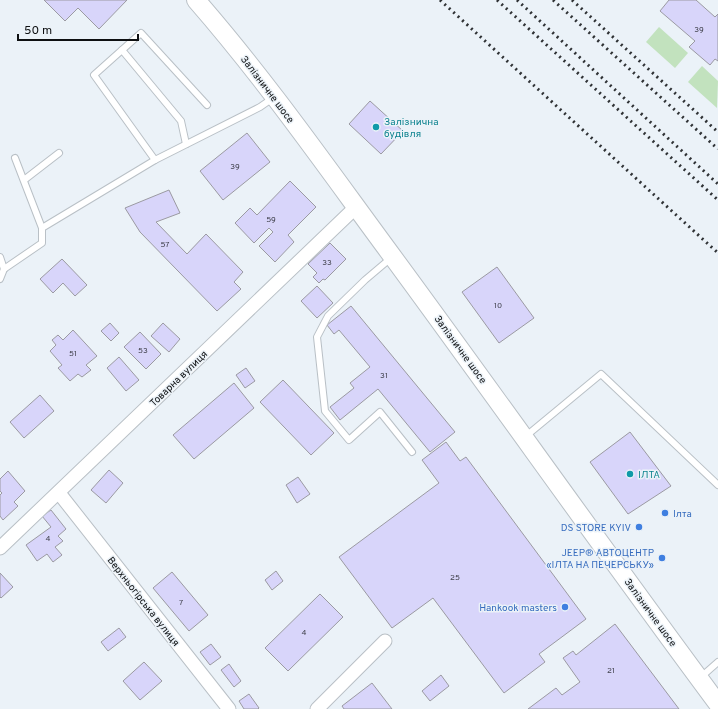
<svg xmlns="http://www.w3.org/2000/svg" width="718" height="709" viewBox="0 0 718 709" font-family="Overpass,sans-serif">
<style>
.green{fill:#c2e2be}
.building{fill:#d8d5fa;stroke:#9b9aa2}
.lines{fill:none;stroke-linecap:round;stroke-linejoin:round}
.lane-casing{stroke:#b9c0c6;stroke-width:8}
.street-casing{stroke:#b9c0c6;stroke-width:15}
.secondary-casing{stroke:#b9c0c6;stroke-width:20}
.lane{stroke:#fff;stroke-width:6}
.street{stroke:#fff;stroke-width:13}
.secondary{stroke:#fff;stroke-width:18}
.rail{stroke:#2f3235;stroke-width:3;stroke-dasharray:2 4;stroke-linecap:butt}
.culture-dot{fill:#0f9aa8;stroke:#ebf2f8;stroke-width:1.5}
.shop-dot{fill:#3f7fe0;stroke:#ebf2f8;stroke-width:1.5}
.labels{text-anchor:middle;stroke-width:3;stroke-linejoin:round;paint-order:stroke}
.number-label{font-size:8px;fill:#40414c}
.street-label{font-size:10px;fill:#0e1012;stroke:#ebf2f8}
.culture-label{font-size:10px;fill:#0d838f;stroke:#ebf2f8;text-anchor:start}
.shop-label{font-size:10px;fill:#366cbe;stroke:#ebf2f8;text-anchor:end}
</style>
<rect width="100%" height="100%" fill="#ebf2f8"/>
<g class="green">
<polygon points="659,27 688,53 675,68 646,42"/>
<polygon points="702,66 718,81 717,108 688,82"/>
</g>
<g class="building">
<polygon points="44,0 127,0 99,29 78,8 65,21"/>
<polygon points="669,0 696,0 715,17 718,14 718,61 715,59 710,65 689,47 695,41 660,11"/>
<polygon points="370,101 403,131 381,154 349,124"/>
<polygon points="247,133 270,162 223,200 200,171"/>
<polygon points="290,181 316,207 288,235 294,242 275,262 259,246 273,232 269,228 254,243 235,223 250,208 257,215"/>
<polygon points="169,190 180,213 156,222 187,254 206,234 243,272 234,282 241,289 217,311 140,232 125,208"/>
<polygon points="330,243 346,259 325,280 323,279 319,283 313,277 317,273 308,264"/>
<polygon points="62,259 87,285 75,296 63,283 53,293 40,279"/>
<polygon points="497,267 534,318 499,343 462,292"/>
<polygon points="317,286 333,303 317,318 301,301"/>
<polygon points="351,306 455,432 430,452 378,389 340,420 330,407 354,388 350,383 370,367 339,330 334,334 327,325"/>
<polygon points="110,323 119,333 111,341 101,331"/>
<polygon points="163,323 180,339 169,352 151,336"/>
<polygon points="73,330 97,356 86,365 91,370 82,377 78,374 70,381 58,368 62,365 50,351 56,345 52,340 58,335 63,340"/>
<polygon points="140,332 161,354 146,369 124,347"/>
<polygon points="119,357 139,380 126,391 107,368"/>
<polygon points="246,368 255,381 245,388 236,375"/>
<polygon points="283,380 334,433 311,455 260,402"/>
<polygon points="234,383 254,408 194,459 173,435"/>
<polygon points="40,395 54,411 24,438 10,422"/>
<polygon points="630,432 671,486 628,514 590,462"/>
<polygon points="446,442 460,461 466,457 586,619 539,654 545,662 504,693 433,598 392,628 339,557 439,483 422,460"/>
<polygon points="109,470 123,483 106,503 91,490"/>
<polygon points="8,471 25,491 14,502 18,506 3,520 0,516 0,495 2,493 0,491 0,479"/>
<polygon points="298,477 310,494 297,503 286,485"/>
<polygon points="51,510 66,529 58,536 63,541 55,547 62,555 53,562 47,554 37,561 26,545 51,527 42,516"/>
<polygon points="276,571 283,581 272,590 265,580"/>
<polygon points="172,572 208,615 189,631 153,588"/>
<polygon points="0,573 13,587 1,598 0,597"/>
<polygon points="320,594 343,617 288,671 265,648"/>
<polygon points="615,624 679,709 528,709 556,688 562,695 580,682 563,658 573,651 576,655"/>
<polygon points="119,628 126,637 108,651 101,642"/>
<polygon points="211,644 221,657 210,665 200,652"/>
<polygon points="144,662 162,681 140,700 123,681"/>
<polygon points="229,664 241,681 234,687 221,670"/>
<polygon points="441,675 449,686 430,701 422,691"/>
<polygon points="372,683 392,709 344,709 342,706"/>
<polygon points="249,694 259,708 258,709 244,709 239,701"/>
</g>
<g class="lines">
<g class="lane-casing">
<g id="lane">
<polyline points="122,50 181,121 186,144"/>
<polyline points="15,158 42,228"/>
<polyline points="155,160 94,75 141,33 207,105"/>
<polyline points="24,180 59,153"/>
<polyline points="0,257 4,269"/>
<polyline points="391,258 365,280 328,316 317,337 325,411 349,440 380,412 412,452"/>
<polyline points="0,279 4,269 42,243 42,228 155,160 260,107 273,98"/>
<polyline points="526,436 601,374 718,485"/>
<polyline points="701,677 718,662"/>
</g>
</g>
<g class="street-casing">
<g id="street">
<polyline points="59,493 229,709"/>
<polyline points="0,548 356,207"/>
<polyline points="317,709 385,641"/>
</g>
</g>
<g class="secondary-casing">
<path id="secondary" d="M196,0C264,78 323,162 384,245C496,397 605,552 718,704"/>
</g>
<use href="#lane" class="lane"/>
<use href="#street" class="street"/>
<use href="#secondary" class="secondary"/>
<g class="rail">
<polyline points="440,0 718,253"/>
<polyline points="497,0 718,200"/>
<polyline points="517,0 718,184"/>
<polyline points="553,0 718,149"/>
<polyline points="572,0 718,132"/>
</g>
</g>
<g class="culture-dot">
<circle cx="376" cy="127" r="4"/>
<circle cx="630" cy="474" r="4"/>
</g>
<g class="shop-dot">
<circle cx="665" cy="513" r="4"/>
<circle cx="639" cy="527" r="4"/>
<circle cx="662" cy="558" r="4"/>
<circle cx="565" cy="607" r="4"/>
</g>
<g class="labels">
<g class="number-label">
<text x="699" y="32">39</text>
<text x="235" y="169">39</text>
<text x="271" y="222">59</text>
<text x="165" y="247">57</text>
<text x="327" y="265">33</text>
<text x="498" y="308">10</text>
<text x="143" y="353">53</text>
<text x="73" y="356">51</text>
<text x="384" y="378">31</text>
<text x="48" y="541">4</text>
<text x="455" y="580">25</text>
<text x="181" y="605">7</text>
<text x="304" y="635">4</text>
<text x="611" y="673">21</text>
</g>
<g class="street-label">
<text transform="translate(268 89) rotate(53)" y="4">Залізничне шосе</text>
<text transform="translate(461 349) rotate(54)" y="4">Залізничне шосе</text>
<text transform="translate(178 378) rotate(-44)" y="4">Товарна вулиця</text>
<text transform="translate(144 601) rotate(52)" y="4">Верхньогірська вулиця</text>
<text transform="translate(651 612) rotate(54)" y="4">Залізничне шосе</text>
</g>
<g class="culture-label">
<text x="384" y="125">Залізнична<tspan x="384" dy="12">будівля</tspan></text>
<text x="638" y="478">ІЛТА</text>
</g>
<g class="shop-label">
<text x="673" y="517" text-anchor="start">Ілта</text>
<text x="631" y="531">DS STORE KYIV</text>
<text x="654" y="556">JEEP® АВТОЦЕНТР<tspan x="654" dy="12">«ІЛТА НА ПЕЧЕРСЬКУ»</tspan></text>
<text x="557" y="611">Hankook masters</text>
</g>
</g>
<path d="M18 34v6h120v-6" fill="none" stroke="#0e1012" stroke-width="2"/>
<text x="24" y="34" font-size="12" fill="#0e1012" stroke="#ebf2f8" stroke-width="3" paint-order="stroke">50 m</text>
</svg>
